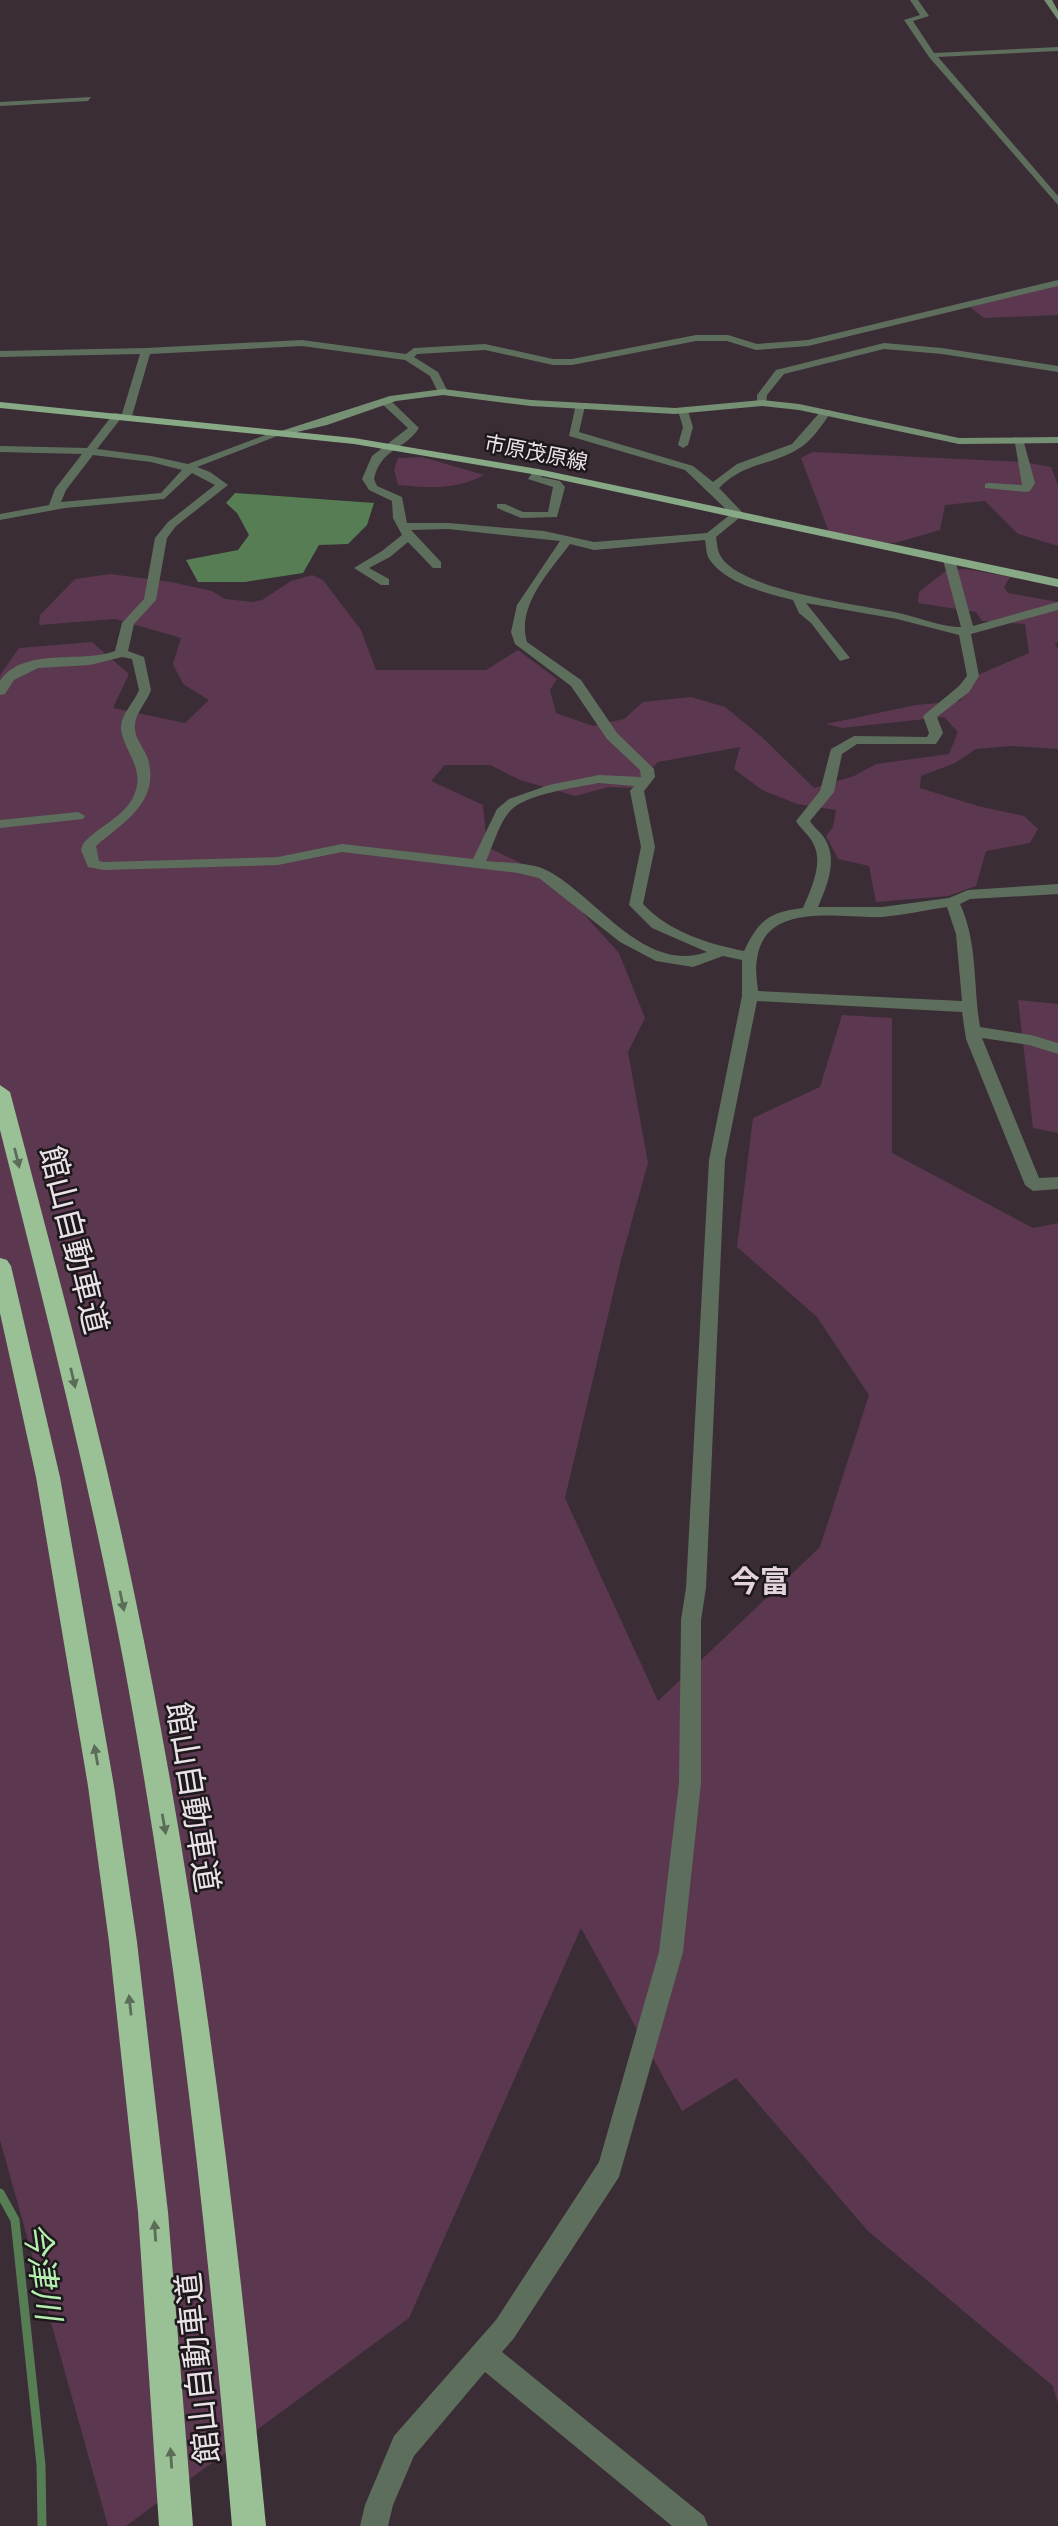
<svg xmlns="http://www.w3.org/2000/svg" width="1058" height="2526" viewBox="0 0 1058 2526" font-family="Signika,'Noto Sans JP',sans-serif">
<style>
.green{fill:#5b384f}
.water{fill:#577d54}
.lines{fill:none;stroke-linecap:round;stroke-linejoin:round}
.stream{stroke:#577d54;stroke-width:9}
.street{fill:#5e6e5c;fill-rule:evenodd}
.secondary{fill:#769074;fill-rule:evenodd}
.primary{fill:#88a985;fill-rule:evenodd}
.highway{fill:#99c195;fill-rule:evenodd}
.oneway{fill:#5b6c58}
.labels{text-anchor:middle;stroke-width:5;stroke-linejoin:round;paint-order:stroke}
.far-street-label{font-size:21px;fill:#ebe2e7;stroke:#1d181b}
.quarter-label{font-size:30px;font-weight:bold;fill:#e3d3dd;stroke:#1d181b}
.near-street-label{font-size:32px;fill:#ebe2e7;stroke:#1d181b}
.near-water-label{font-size:33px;font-style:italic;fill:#b5efb0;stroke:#1d181b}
</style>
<rect width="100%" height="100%" fill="#3a2d35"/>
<g class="green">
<polygon points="1058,284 1058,315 984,318 970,307"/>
<polygon points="813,452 1024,462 1051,467 1058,485 1058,546 1018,534 985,501 945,505 940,530 895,543 832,540 801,458"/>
<path d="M422,457L484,475C456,490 429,488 398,485L394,470L398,458Z"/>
<polygon points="966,569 1010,577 1004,587 1008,593 1058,602 1058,642 1055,644 1058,649 1058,749 1011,746 976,749 955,763 921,776 920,788 978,806 1024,816 1038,829 1030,843 986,851 976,886 948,896 876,902 869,866 838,859 826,836 833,827 836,810 797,804 762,790 734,769 740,747 658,762 632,788 609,787 575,796 520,780 490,765 445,765 431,781 483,805 487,847 544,874 573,902 619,953 645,1018 628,1052 648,1163 621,1260 565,1498 658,1701 820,1547 869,1395 817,1317 737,1247 753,1118 820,1087 842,1015 892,1018 892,1153 1033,1228 1058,1223 1058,2404 1053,2386 868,2231 736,2078 682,2111 581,1928 409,2318 126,2526 108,2526 0,2140 0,675 19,648 92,642 129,674 113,708 185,723 209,700 183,684 173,664 181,638 115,619 39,625 40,615 75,579 110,574 171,582 212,591 225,599 253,602 262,600 291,581 312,575 323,580 361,630 376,670 486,670 518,650 557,679 550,690 556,713 593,726 624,719 643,702 691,697 725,707 763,738 814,788 854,776 876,764 949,754 958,732 944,717 842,728 826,724 916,705 960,701 980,674 1029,653 1025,624 982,621 976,612 918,603 919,592 947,570"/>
<polygon points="1018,1000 1058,1004 1058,1133 1033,1128"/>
</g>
<polygon class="water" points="235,493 374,503 367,525 348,544 319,545 303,573 245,582 198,582 186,560 238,550 249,535 237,513 226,503"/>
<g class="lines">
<polyline class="stream" points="0,2193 15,2220 41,2465 42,2526"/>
<g class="street">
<polygon points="910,0 918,0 929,16 913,21 934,53 1058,47 1058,51 938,57 1058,196 1058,205 929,57 904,20 920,15"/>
<polygon points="91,97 88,101 0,106 0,102"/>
<path d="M1058,280V286L808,346L756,350L727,341H696L572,365H553L485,350L417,354L414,357L438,372L448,392L443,395L438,392L430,376L405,360L302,346L150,354L132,416L127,419L122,417L97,449L151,456L188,464L276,431L285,433L197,467L210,472L228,485L176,526L167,538L156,600L134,624L128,651L144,657L151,690C147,702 136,712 135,724C133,737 144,747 148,759C160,802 124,822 96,846L99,861L104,862L278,857L342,844L473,859L497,809L509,799L549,785L599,775L641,777L640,770L607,739L571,686L515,644L511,632L517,605L560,541L448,529L411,530L441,562V568H433L408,542L390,557L369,568L389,579V585H381L354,568L382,551L402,535L393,518L392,501L369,490L362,479L372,456L408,428L381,403V399H389L419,428C404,451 381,448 374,479L377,486L402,497L407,523H448L544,531L594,542L707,533L731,514L685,470L569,436L576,404L585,406L579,432L693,466L713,482L737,464L792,444L822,410H830L831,412C822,425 812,441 798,449C770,466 745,462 719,488L744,514L716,537C717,542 717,548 719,553C734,590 857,604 894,612C915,616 935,625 957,627H961L943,560L949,556L955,560L973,626L1058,602V610L971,634L979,676L969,692L937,717L943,733L936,744H857L842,754L834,792L810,821C814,828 821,832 825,839C838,860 827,886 818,907H882L949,898L968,890L1058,884V894L970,899L960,904C978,943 973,985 980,1027L1031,1035L1058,1043V1054L1029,1045L982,1038L1039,1178L1058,1177V1189L1033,1191L1025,1185L966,1039L962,1012L757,1001L725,1160L706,1588L701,1620V1783L683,1952L619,2177L514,2338L502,2352L704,2516L708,2526H672L485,2372L414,2456L393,2505L388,2526H360L365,2505L394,2436L496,2320L599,2162L659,1952L679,1783L681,1620L686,1588L709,1160L742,996V960L723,956L693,967L656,961L620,942L539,878L518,873L342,852L278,865L104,870L88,867L81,850L83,844C96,828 120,819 131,801C149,770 124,754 121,729C120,715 134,703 139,690L132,659L122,657L90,665L38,668L14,680L5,694L0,695V681C23,646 81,664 115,651L122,623L144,599L155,538L168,522L215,485L192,473L164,499L65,508L0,520V514L49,505L55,489L82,454L0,452V446L87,448L114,413L122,414L140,354L0,357V351L146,348L302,340L406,354L414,348L485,344L553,359H572L696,335H728L757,344L808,340ZM93,455L151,462L182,470L161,493L61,502L66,490ZM705,540C706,545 706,552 708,557C723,583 766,593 793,600L799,613L811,623L840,661L850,658L806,603L897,619L959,635L967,676L959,686L923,716L929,733L927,737L854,736L831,749L820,791L796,821C801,829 809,835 813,843C824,863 811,889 803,908C769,912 759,920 744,951C709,944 669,932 643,904L655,847L644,791L655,777L654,769L617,733L581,680L527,642C516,606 550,571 570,544L594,550ZM599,783L634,786L630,791L641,847L629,905L652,928L707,952C645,974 597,898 550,872C533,862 505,863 486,861C493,846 499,823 510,811C525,794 578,787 599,783ZM947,907L956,934L962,1001L758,991C757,981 755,969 757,959C765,900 842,919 882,917C904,915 926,910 947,907Z"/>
<polygon points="884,343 942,348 1058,366 1058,372 942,354 884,349 784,374 767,395 766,405 757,403 757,395 776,370"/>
<polygon points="683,408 688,411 693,427 688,445 683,448 678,445 683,427 678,411"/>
<polygon points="1014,437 1023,439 1035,483 1030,491 1026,492 985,488 985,484 989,483 1022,485"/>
<polygon points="538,469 544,472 541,477 560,481 565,487 557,517 521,518 497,508 497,504 505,504 523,512 548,512 553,487 528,479 534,470"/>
<polygon points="78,812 85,816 83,819 0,828 0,820"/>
</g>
<g class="secondary">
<polygon points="1044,0 1052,0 1058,11 1058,20"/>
<polygon points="443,389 531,400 675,408 762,400 799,404 959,438 1058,437 1058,443 959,444 799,410 762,406 675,414 531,406 443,395 396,401 327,425 280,436 275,433 390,396"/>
</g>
<polygon class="primary" points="0,402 354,438 538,469 1058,579 1058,587 538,475 354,444 0,408"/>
<g class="highway">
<path d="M0,1085L10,1092C54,1260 100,1427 135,1597C199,1903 236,2215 266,2526H232C208,2238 177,1949 124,1664C90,1485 45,1307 0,1130Z"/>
<polygon points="0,1258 7,1260 11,1266 60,1477 114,1786 137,1942 168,2212 193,2526 159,2526 138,2212 109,1942 88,1786 36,1477 0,1313"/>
</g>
</g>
<defs><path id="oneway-solid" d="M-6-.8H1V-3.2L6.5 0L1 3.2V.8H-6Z" transform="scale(1.75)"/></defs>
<g class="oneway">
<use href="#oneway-solid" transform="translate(17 1158) rotate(76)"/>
<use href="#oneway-solid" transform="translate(73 1378) rotate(77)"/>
<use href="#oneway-solid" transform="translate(122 1601) rotate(78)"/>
<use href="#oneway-solid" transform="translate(96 1755) rotate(-100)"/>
<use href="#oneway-solid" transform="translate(164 1824) rotate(80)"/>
<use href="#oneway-solid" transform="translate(130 2005) rotate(-96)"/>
<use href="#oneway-solid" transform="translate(155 2231) rotate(-94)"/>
<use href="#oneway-solid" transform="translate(171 2458) rotate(-94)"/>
</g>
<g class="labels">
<g class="far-street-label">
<text transform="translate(536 453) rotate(11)" y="7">市原茂原線</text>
</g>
<g class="quarter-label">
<text x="760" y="1592">今富</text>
</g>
<g class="near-street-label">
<text transform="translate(74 1240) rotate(76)" y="11">館山自動車道</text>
<text transform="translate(193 1797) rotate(81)" y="11">館山自動車道</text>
<text transform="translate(198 2368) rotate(-96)" y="11">館山自動車道</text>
</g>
<g class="near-water-label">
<text transform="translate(43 2271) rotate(82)" y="12">今津川</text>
</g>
</g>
</svg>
